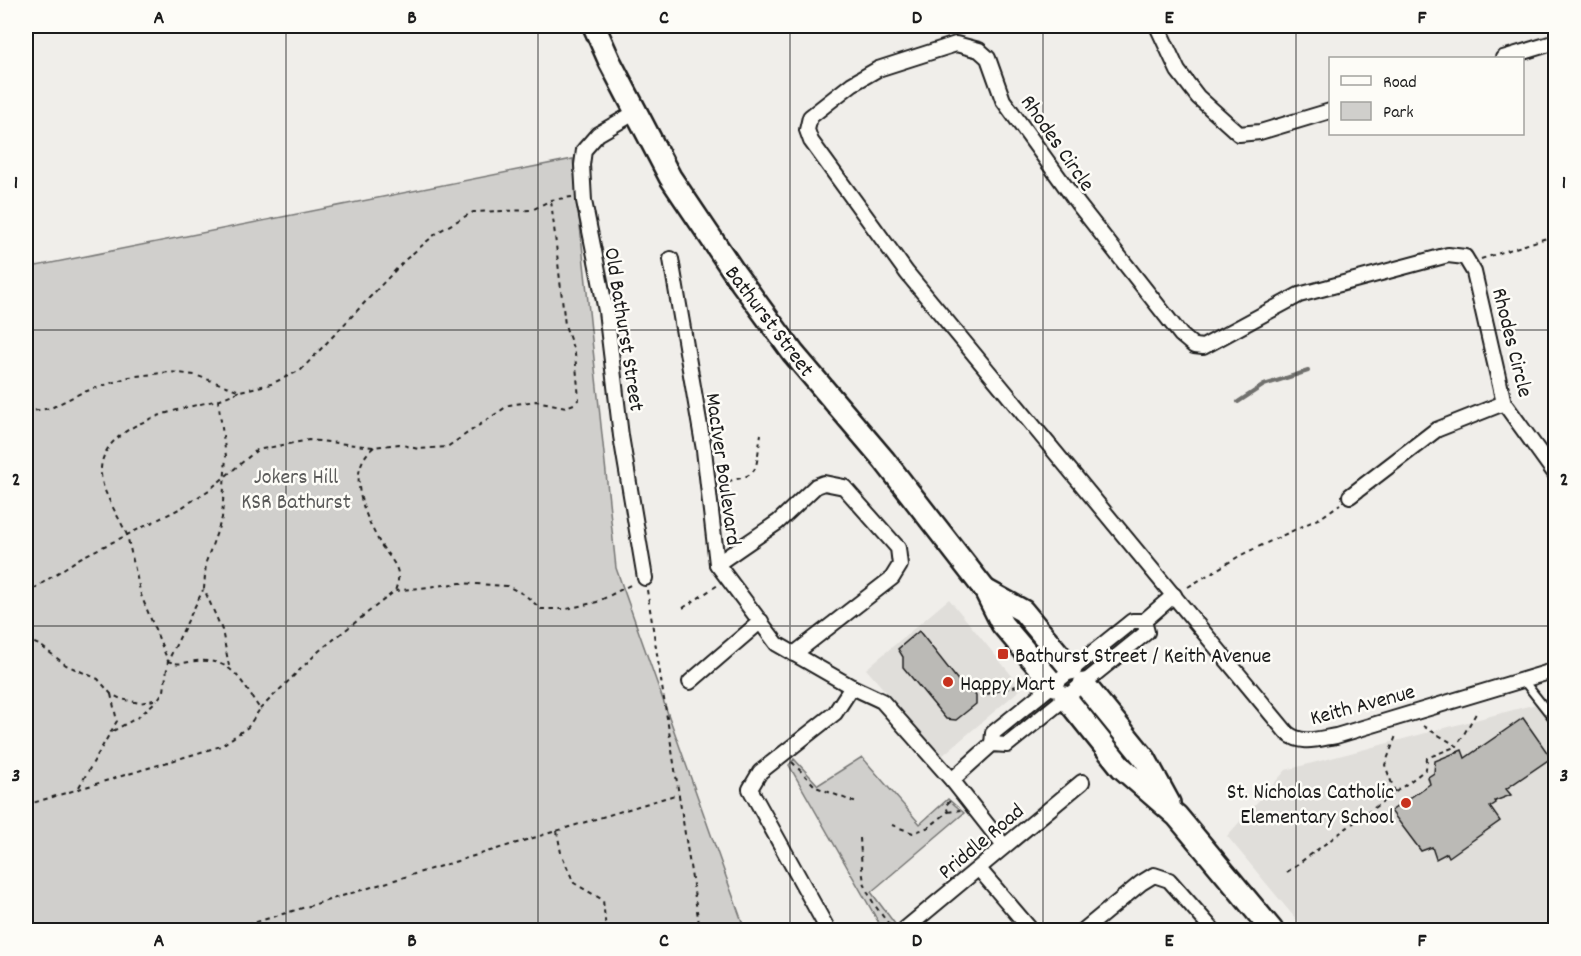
<svg xmlns="http://www.w3.org/2000/svg" width="1581" height="956" viewBox="0 0 1581 956" font-family="Dekko,sans-serif">
<style>
.built{fill:#e0deda}
.green{fill:#d0cfcc;stroke:#767674;stroke-width:1.5}
.lines{fill:none;stroke-linecap:round;stroke-linejoin:round}
.stream{stroke:#706f6d;stroke-width:4}
.building{fill:#bbbab6;stroke:#1c1c1c;stroke-width:1.5}
.lane-casing{stroke:#1c1c1c;stroke-width:11}
.street-casing{stroke:#1c1c1c;stroke-width:18}
.primary-casing{stroke:#1c1c1c;stroke-width:26}
.path{stroke:#1c1c1c;stroke-width:2;stroke-dasharray:4.5 4.5;stroke-linecap:butt}
.lane{stroke:#fdfcf7;stroke-width:7}
.street{stroke:#fdfcf7;stroke-width:14}
.primary{stroke:#fdfcf7;stroke-width:21}
.grid{fill:none;stroke:#1c1c1c;stroke-width:1.5;stroke-opacity:0.55}
.poi-dot{fill:#c8321e;stroke:#fdfcf7;stroke-width:2}
.labels{text-anchor:middle;stroke-width:5;stroke-linejoin:round;paint-order:stroke}
.street-label{font-size:22px;fill:#1c1c1c;stroke:#fdfcf7}
.park-label{font-size:22px;fill:#5b5b5a;stroke:#fdfcf7}
.poi-label{font-size:22px;fill:#1c1c1c;stroke:#fdfcf7;text-anchor:start}
.neatline{fill:none;stroke:#1c1c1c;stroke-width:2}
.grid-label{font-size:20px;text-anchor:middle;font-weight:bold;fill:#1c1c1c}
</style>
<rect width="100%" height="100%" fill="#f0eeea"/>
<filter id="ink" filterUnits="userSpaceOnUse"><feTurbulence type="fractalNoise" baseFrequency=".0167" numOctaves="2"/><feDisplacementMap in="SourceGraphic" scale="12" xChannelSelector="R" yChannelSelector="G"/><feConvolveMatrix kernelMatrix="1 2 1 2 8 2 1 2 1" color-interpolation-filters="sRGB"/></filter>
<g filter="url(#ink)">
<g class="built">
<polygon points="949,599 1022,688 942,756 866,669"/>
<polygon points="1555,699 1555,930 1305,930 1227,836 1286,770"/>
</g>
<g class="green">
<polygon points="573,159 616,568 745,930 26,930 26,268"/>
<polygon points="862,757 920,824 948,799 964,813 871,892 895,924 889,930 883,930 789,765 794,759 818,785"/>
</g>
<g class="lines">
<polyline class="stream" points="1238,402 1264,385 1308,371"/>
</g>
<g class="building">
<polygon points="919,631 968,693 972,690 976,696 976,704 956,720 946,719 903,667 903,657 898,649"/>
<polygon points="1523,718 1551,758 1506,789 1511,795 1495,801 1496,803 1490,807 1500,821 1449,857 1447,853 1436,859 1432,847 1421,851 1391,811 1430,784 1428,777 1434,773 1435,761 1462,750 1465,758"/>
</g>
<g class="lines">
<g class="lane-casing">
<g id="lane">
<polyline points="1546,673 1556,683"/>
<polyline points="1523,680 1556,722"/>
</g>
</g>
<g class="street-casing">
<g id="street">
<polyline points="1157,26 1178,71 1198,97 1239,134 1260,132 1330,111"/>
<polyline points="1503,58 1556,42"/>
<polyline points="636,112 598,134 584,150 582,165 584,201 606,311 621,436 645,578"/>
<polyline points="671,259 704,450 717,564 777,644 852,687 882,701 952,780 1004,846"/>
<path d="M1556,475L1504,403L1474,272L1465,257L1448,255L1299,295L1203,347L1194,346L1181,335L1078,204L1003,100L988,58L979,50L956,44L878,69L852,84L810,117L807,130L811,141L907,273L1287,733C1302,745 1317,739 1336,736L1546,673L1556,668"/>
<polyline points="1350,496 1436,430 1504,403"/>
<polyline points="717,564 778,522 816,486 824,483 844,487 898,548 900,565 892,578 794,654"/>
<polyline points="690,682 761,621"/>
<polyline points="992,744 993,733 1132,621 1144,621 1174,595"/>
<polyline points="952,780 992,744 1007,745 1147,632 1144,621"/>
<polyline points="979,869 1031,930"/>
<polyline points="828,930 750,789 760,772 835,713 852,687"/>
<polyline points="904,930 1082,782"/>
<polyline points="1084,930 1141,883 1154,875 1169,880 1213,930"/>
</g>
</g>
<g class="primary-casing">
<g id="primary">
<polyline points="594,26 610,62 670,177 736,275 793,353 884,460 985,590 1002,624 1054,685"/>
<polyline points="985,590 1023,611 1071,669"/>
<polyline points="1084,684 1145,759 1169,803"/>
<polyline points="1065,697 1122,768 1177,816 1272,930"/>
</g>
</g>
<g class="path">
<polyline points="1481,259 1556,235"/>
<polyline points="218,400 240,391"/>
<polyline points="26,412 51,408 81,393 129,377 170,372 195,375 240,391 271,384 301,370 405,260 438,232 473,212 532,210 551,200 572,197"/>
<path d="M374,447C343,471 366,518 381,545C387,554 396,563 398,573C399,580 397,585 395,591"/>
<path d="M719,483C762,474 754,476 761,434"/>
<polyline points="1188,587 1241,555 1322,517 1340,504"/>
<polyline points="647,590 700,930"/>
<path d="M26,594L80,558L127,535C120,519 105,496 102,481C90,425 180,409 218,400L226,456L222,518L206,562L204,589L222,630L229,666"/>
<polyline points="683,608 718,585"/>
<polyline points="26,639 41,646 66,665 98,679 111,694 121,699 140,703 158,699 164,691 168,661 141,595 127,535 181,508 209,490 257,450 309,440 374,447 399,444 418,449 447,447 509,405 536,401 566,407 574,404 579,399 575,354 565,325 551,200"/>
<polyline points="987,694 1024,684"/>
<polyline points="260,709 319,651 395,591 461,583 507,586 525,595 541,609 567,609 597,602 634,583"/>
<polyline points="1423,726 1457,746 1478,710"/>
<polyline points="113,731 140,716 157,700"/>
<polyline points="792,762 816,787 859,804"/>
<polyline points="79,787 117,721 111,694"/>
<polyline points="1395,792 1385,765 1397,733"/>
<path d="M26,805L221,746L248,727L260,709C241,682 234,658 196,661C184,662 180,666 168,661L203,590"/>
<polyline points="948,812 960,810"/>
<polyline points="892,825 913,833 929,827 948,812 946,805 952,799"/>
<polyline points="557,831 561,853 574,883 603,900 606,930"/>
<path d="M860,838C863,886 861,889 892,928"/>
<polyline points="1287,872 1416,777 1426,769 1427,758 1457,746"/>
<polyline points="230,930 678,794"/>
</g>
<use href="#lane" class="lane"/>
<use href="#street" class="street"/>
<use href="#primary" class="primary"/>
</g>
</g>
<path class="grid" d="M286,26V930M538,26V930M790,26V930M1043,26V930M1296,26V930M26,330H1556M26,626H1556"/>
<g class="poi-dot">
<rect x="997" y="648" width="12" height="12" rx="3"/>
<circle cx="948" cy="682" r="6"/>
<circle cx="1406" cy="803" r="6"/>
</g>
<g class="labels">
<g class="street-label">
<text transform="translate(1059 142) rotate(55)" y="8">Rhodes Circle</text>
<text transform="translate(771 320) rotate(53)" y="8">Bathurst Street</text>
<text transform="translate(626 329) rotate(81)" y="8">Old Bathurst Street</text>
<text transform="translate(1514 342) rotate(76)" y="8">Rhodes Circle</text>
<text transform="translate(725 469) rotate(82)" y="8">MacIver Boulevard</text>
<text transform="translate(1362 703) rotate(-15)" y="8">Keith Avenue</text>
<text transform="translate(980 840) rotate(-40)" y="8">Priddle Road</text>
</g>
<g class="park-label">
<text x="296" y="483">Jokers Hill<tspan x="296" dy="25">KSR Bathurst</tspan></text>
</g>
<g class="poi-label">
<text x="1015" y="662">Bathurst Street / Keith Avenue</text>
<text x="960" y="690">Happy Mart</text>
<text x="1394" y="798" text-anchor="end">St. Nicholas Catholic<tspan x="1394" dy="25">Elementary School</tspan></text>
</g>
</g>
<rect width="1581" height="956" fill="none" stroke="#fdfcf7" stroke-width="66"/>
<rect x="1329" y="57" width="195" height="78" fill="#fdfcf7" stroke="#a3a29f" stroke-width="1.5"/>
<rect x="1341" y="76" width="30" height="9" fill="#fdfcf7" stroke="#a3a29f" stroke-width="1.5"/>
<text x="1383" y="87" font-size="18" fill="#1c1c1c">Road</text>
<rect x="1341" y="102" width="30" height="18" fill="#d0cfcc" stroke="#a3a29f" stroke-width="1.5"/>
<text x="1383" y="117" font-size="18" fill="#1c1c1c">Park</text>
<rect x="33" y="33" width="1515" height="890" class="neatline"/>
<g class="grid-label">
<text x="159" y="23">A</text>
<text x="412" y="23">B</text>
<text x="664" y="23">C</text>
<text x="917" y="23">D</text>
<text x="1169" y="23">E</text>
<text x="1422" y="23">F</text>
<text x="16" y="188">1</text>
<text x="1564" y="188">1</text>
<text x="16" y="485">2</text>
<text x="1564" y="485">2</text>
<text x="16" y="781">3</text>
<text x="1564" y="781">3</text>
<text x="159" y="946">A</text>
<text x="412" y="946">B</text>
<text x="664" y="946">C</text>
<text x="917" y="946">D</text>
<text x="1169" y="946">E</text>
<text x="1422" y="946">F</text>
</g>
</svg>
